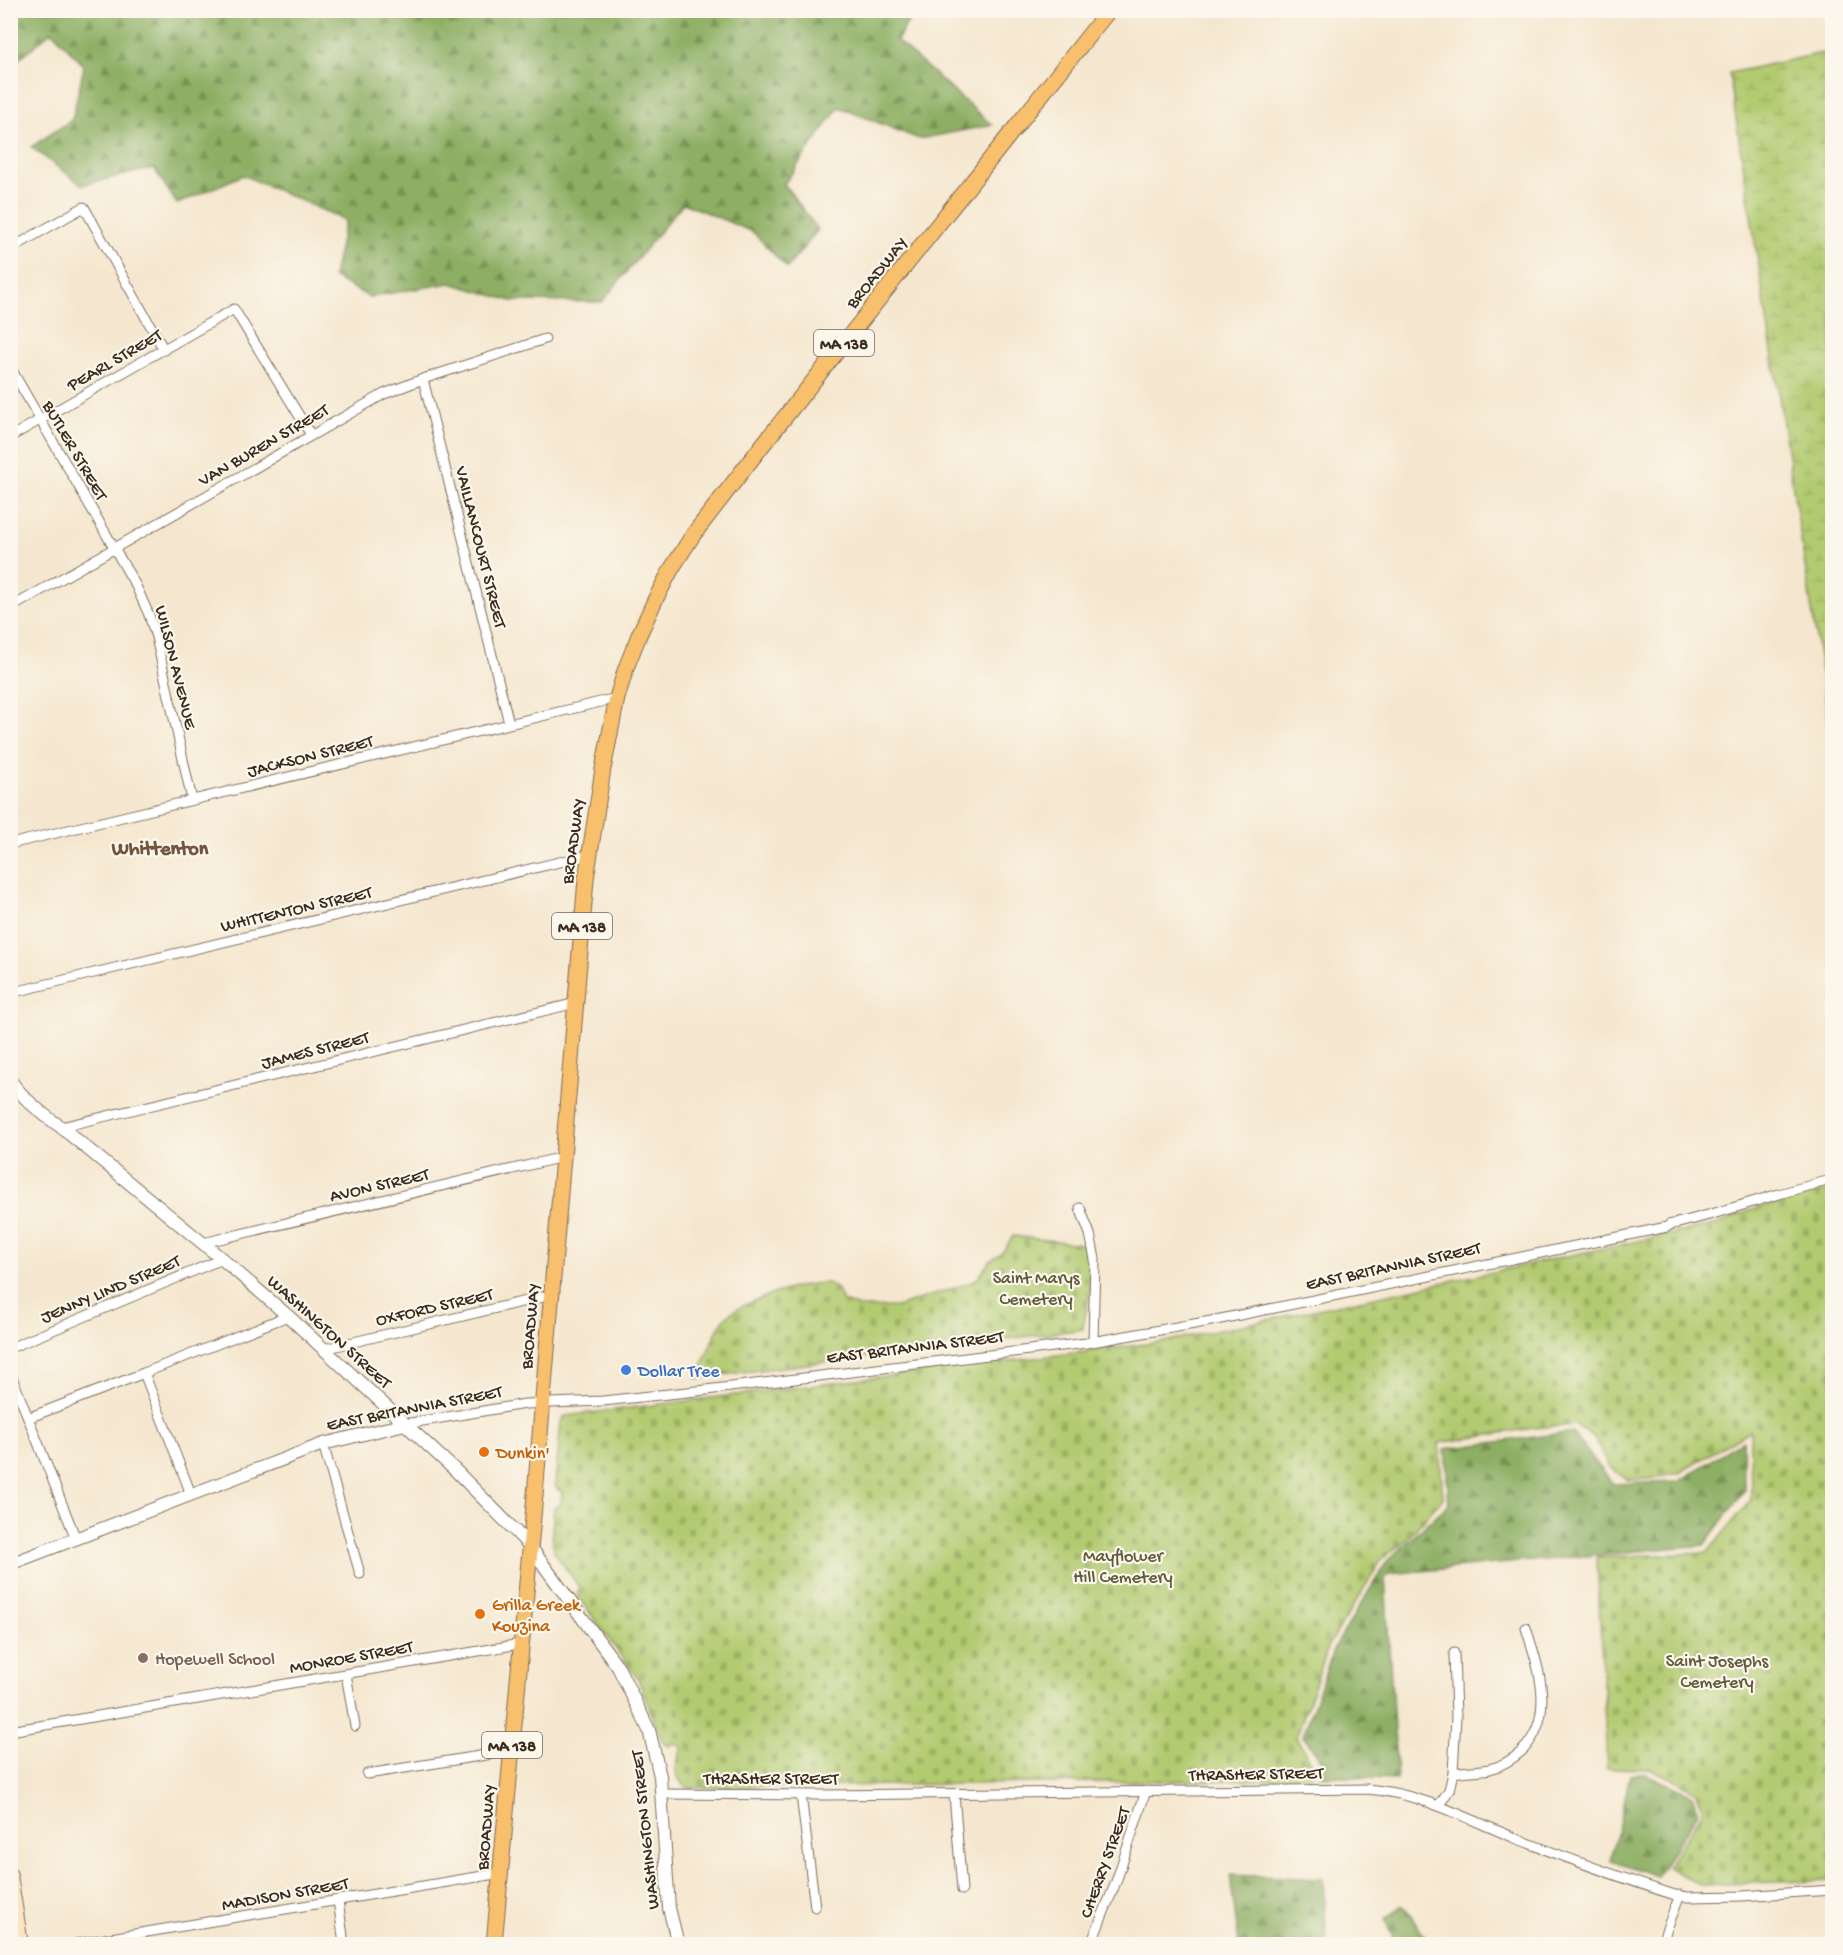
<svg xmlns="http://www.w3.org/2000/svg" width="1843" height="1955" viewBox="0 0 1843 1955" font-family="'Gochi Hand',sans-serif">
<style>
.forest{fill:url(#forest-firs);stroke:#646c40;stroke-width:1.5}
.wetland{fill:url(#wetland-marsh);stroke:#767a48;stroke-width:1.5}
.cemetery{fill:url(#cemetery-stones);stroke:#767a48;stroke-width:1.5}
.lines{fill:none;stroke-linecap:round;stroke-linejoin:round}
.minor-casing{stroke:#7c6c5c;stroke-width:11}
.tertiary-casing{stroke:#7c6c5c;stroke-width:14}
.secondary-casing{stroke:#7c6c5c;stroke-width:16}
.primary-casing{stroke:#7c6c5c;stroke-width:17}
.minor{stroke:#fff;stroke-width:9}
.tertiary{stroke:#fff;stroke-width:12}
.secondary{stroke:#fce5c4;stroke-width:14}
.primary{stroke:#f8bf6c;stroke-width:15}
.shop-dot{fill:#3f7fe0;stroke:#fbf7ec;stroke-width:2}
.food-dot{fill:#e8710a;stroke:#fbf7ec;stroke-width:2}
.education-dot{fill:#8d6e63;stroke:#fbf7ec;stroke-width:2}
.labels{text-anchor:middle;stroke-width:4.5;stroke-linejoin:round;paint-order:stroke}
.shield{fill:#fbf7ec;stroke:#75685c;stroke-width:1.5}
.shield-label{font-size:16px;font-weight:bold;fill:#3b2a1e}
.street-label{font-size:18px;fill:#3b2a1e;stroke:#fbf7ec}
.park-label{font-size:18px;fill:#5f5a37;stroke:#fbf7ec}
.shop-label{font-size:18px;fill:#366cbe;stroke:#fbf7ec;text-anchor:start}
.food-label{font-size:18px;fill:#c56008;stroke:#fbf7ec;text-anchor:start}
.education-label{font-size:18px;fill:#785e54;stroke:#fbf7ec;text-anchor:start}
.neighbourhood-label{font-size:20px;font-weight:bold;fill:#74543f;stroke:#fbf7ec}
</style>
<defs>
<pattern id="forest-firs" width="22" height="20" patternUnits="userSpaceOnUse" patternTransform="scale(1.5)"><rect width="22" height="20" fill="#8daf63"/><path d="M5 1l3.5 6h-7zM16 11l3.5 6h-7z" fill="#748f51"/></pattern>
<pattern id="wetland-marsh" width="20" height="14" patternUnits="userSpaceOnUse" patternTransform="scale(1.5)"><rect width="20" height="14" fill="#b2cb71"/><path d="M1 5h8M5 5V1M11 12h8M15 12V8" fill="none" stroke="#9aae61"/></pattern>
<pattern id="cemetery-stones" width="16" height="16" patternUnits="userSpaceOnUse" patternTransform="scale(1.5)"><rect width="16" height="16" fill="#b2cb71"/><path d="M2 7V4a2 2 0 0 1 4 0v3zM10 15v-3a2 2 0 0 1 4 0v3z" fill="#9aae61"/></pattern>
</defs>
<rect width="100%" height="100%" fill="#fbf7ec"/>
<filter id="ink" filterUnits="userSpaceOnUse"><feTurbulence type="fractalNoise" baseFrequency=".0167" numOctaves="2"/><feDisplacementMap in="SourceGraphic" scale="12" xChannelSelector="R" yChannelSelector="G"/><feConvolveMatrix kernelMatrix="1 2 1 2 8 2 1 2 1" color-interpolation-filters="sRGB"/></filter>
<filter id="wash" filterUnits="userSpaceOnUse"><feTurbulence type="fractalNoise" baseFrequency=".008" numOctaves="4" result="noise"/><feDisplacementMap in="SourceGraphic" scale="24" xChannelSelector="R" yChannelSelector="G"/><feGaussianBlur stdDeviation="1.35" result="paint"/><feColorMatrix in="noise" values="0 0 0 0 0 0 0 0 0 0 0 0 0 0 0 0 0 1.4 0 .05"/><feComposite in="paint" operator="in"/></filter>
<g filter="url(#wash)">
<rect width="100%" height="100%" fill="#f5e7cf"/>
<g class="forest">
<polygon points="10,11 914,11 897,41 992,125 919,139 839,107 784,184 818,230 787,268 753,232 683,203 602,302 512,301 450,283 369,297 333,277 345,220 243,175 177,204 154,168 82,185 31,147 72,120 84,66 52,31 19,59 11,51"/>
<polygon points="1572,1432 1613,1484 1678,1482 1743,1440 1744,1491 1704,1545 1389,1574 1385,1578 1397,1779 1320,1776 1325,1765 1303,1736 1334,1648 1388,1560 1449,1504 1445,1449"/>
<polygon points="1646,1774 1692,1795 1698,1812 1657,1876 1611,1860 1630,1775"/>
<polygon points="1230,1875 1323,1879 1327,1944 1239,1944"/>
<polygon points="1403,1905 1430,1944 1396,1944 1385,1919"/>
</g>
<polygon class="wetland" points="1832,51 1832,741 1729,73"/>
<g class="cemetery">
<path d="M1832,1189V1880L1700,1885L1667,1867L1703,1811L1696,1792L1674,1779L1650,1769L1607,1768L1597,1557L1707,1553L1751,1500L1750,1430L1679,1473L1649,1479L1628,1480L1610,1468L1593,1436L1575,1425L1533,1428L1439,1443L1443,1498L1407,1539L1382,1559L1329,1645L1296,1737L1314,1767L1311,1779L687,1788C670,1776 676,1764 682,1748L675,1743L669,1746L663,1743L638,1679L577,1595L579,1587L555,1553C550,1538 553,1524 554,1508L561,1504L562,1492L557,1489L555,1483L561,1422L566,1416L1163,1342L1718,1224L1751,1210Z"/>
<path d="M1013,1236L1090,1245L1093,1272L1083,1329L697,1378C706,1359 712,1335 725,1318C735,1304 813,1278 830,1284C838,1288 840,1294 843,1302L863,1308L897,1307L969,1283L978,1278L990,1261L1002,1253Z"/>
</g>
</g>
<g filter="url(#ink)">
<g class="lines">
<g class="minor-casing">
<g id="minor">
<polyline points="10,249 84,207 164,350"/>
<polyline points="10,367 136,586 149,615 156,637 192,800"/>
<polyline points="423,379 509,723"/>
<polyline points="10,437 234,309 311,435"/>
<polyline points="10,608 384,394 423,379 545,339"/>
<polyline points="10,844 617,698"/>
<polyline points="10,993 589,855"/>
<polyline points="61,1127 576,1003"/>
<polyline points="1080,1208 1090,1234 1095,1259 1093,1341"/>
<polyline points="203,1243 563,1157"/>
<polyline points="10,1348 222,1259"/>
<polyline points="324,1349 551,1295"/>
<polyline points="10,1372 76,1539"/>
<polyline points="28,1418 144,1373"/>
<path d="M405,1424L525,1404L603,1401L706,1390L1086,1343L1211,1321L1667,1227L1669,1225C1725,1213 1777,1192 1832,1180"/>
<polyline points="323,1444 360,1574"/>
<polyline points="191,1494 144,1373 288,1316"/>
<polyline points="346,1674 355,1726"/>
<polyline points="10,1731 520,1644"/>
<path d="M1453,1773C1465,1771 1478,1771 1490,1769C1501,1766 1513,1759 1522,1751C1556,1717 1539,1668 1526,1628"/>
<polyline points="367,1774 511,1751"/>
<path d="M661,1794L825,1795L1367,1789C1420,1793 1466,1818 1515,1838C1567,1858 1621,1878 1675,1895L1688,1897L1742,1896L1832,1890"/>
<polyline points="954,1794 962,1890"/>
<polyline points="801,1795 815,1907"/>
<polyline points="1439,1805 1449,1790 1453,1773 1456,1717 1454,1653"/>
<polyline points="338,1900 344,1944"/>
<polyline points="75,1944 501,1873"/>
<polyline points="1091,1944 1116,1882 1146,1791"/>
<polyline points="1661,1944 1680,1895"/>
</g>
</g>
<g class="tertiary-casing">
<g id="tertiary">
<path d="M10,1080C24,1100 42,1114 61,1127L222,1259L288,1316L456,1471L529,1545L618,1667L649,1730L660,1776L669,1908L678,1944"/>
<polyline points="10,1564 323,1444 405,1424"/>
</g>
</g>
<g class="secondary-casing">
<polyline id="secondary" points="10,1875 21,1944"/>
</g>
<g class="primary-casing">
<polyline id="primary" points="494,1944 535,1495 586,879 603,769 617,698 626,668 639,635 655,600 672,568 693,535 761,447 1109,10"/>
</g>
<use href="#minor" class="minor"/>
<use href="#tertiary" class="tertiary"/>
<use href="#secondary" class="secondary"/>
<use href="#primary" class="primary"/>
</g>
</g>
<circle class="shop-dot" cx="626" cy="1370" r="6"/>
<g class="food-dot">
<circle cx="484" cy="1452" r="6"/>
<circle cx="480" cy="1614" r="6"/>
</g>
<circle class="education-dot" cx="143" cy="1658" r="6"/>
<g class="labels">
<g class="shield">
<rect x="814" y="330" width="60" height="26" rx="4.5"/>
<rect x="552" y="913" width="60" height="26" rx="4.5"/>
<rect x="482" y="1732" width="60" height="26" rx="4.5"/>
</g>
<g class="shield-label">
<text x="844" y="349">MA 138</text>
<text x="582" y="932">MA 138</text>
<text x="512" y="1751">MA 138</text>
</g>
<g class="street-label">
<text transform="translate(876 272) rotate(-51)" y="6">BROADWAY</text>
<text transform="translate(114 359) rotate(-30)" y="6">PEARL STREET</text>
<text transform="translate(263 444) rotate(-30)" y="6">VAN BUREN STREET</text>
<text transform="translate(76 450) rotate(60)" y="6">BUTLER STREET</text>
<text transform="translate(482 547) rotate(76)" y="6">VAILLANCOURT STREET</text>
<text transform="translate(177 667) rotate(76)" y="6">WILSON AVENUE</text>
<text transform="translate(310 755) rotate(-14)" y="6">JACKSON STREET</text>
<text transform="translate(572 841) rotate(-82)" y="6">BROADWAY</text>
<text transform="translate(296 908) rotate(-13)" y="6">WHITTENTON STREET</text>
<text transform="translate(315 1049) rotate(-14)" y="6">JAMES STREET</text>
<text transform="translate(379 1184) rotate(-13)" y="6">AVON STREET</text>
<text transform="translate(1393 1265) rotate(-12)" y="6">EAST BRITANNIA STREET</text>
<text transform="translate(110 1288) rotate(-23)" y="6">JENNY LIND STREET</text>
<text transform="translate(434 1306) rotate(-13)" y="6">OXFORD STREET</text>
<text transform="translate(529 1326) rotate(-85)" y="6">BROADWAY</text>
<text transform="translate(330 1331) rotate(42)" y="6">WASHINGTON STREET</text>
<text transform="translate(915 1346) rotate(-7)" y="6">EAST BRITANNIA STREET</text>
<text transform="translate(414 1407) rotate(-11)" y="6">EAST BRITANNIA STREET</text>
<text transform="translate(351 1656) rotate(-10)" y="6">MONROE STREET</text>
<text transform="translate(1256 1773) rotate(-1)" y="6">THRASHER STREET</text>
<text x="771" y="1784">THRASHER STREET</text>
<text transform="translate(485 1827) rotate(-85)" y="6">BROADWAY</text>
<text transform="translate(644 1830) rotate(-96)" y="6">WASHINGTON STREET</text>
<text transform="translate(1104 1862) rotate(-70)" y="6">CHERRY STREET</text>
<text transform="translate(285 1893) rotate(-10)" y="6">MADISON STREET</text>
</g>
<g class="park-label">
<text x="1036" y="1283">Saint Marys<tspan x="1036" dy="21">Cemetery</tspan></text>
<text x="1123" y="1561">Mayflower<tspan x="1123" dy="21">Hill Cemetery</tspan></text>
<text x="1717" y="1666">Saint Josephs<tspan x="1717" dy="21">Cemetery</tspan></text>
</g>
<g class="shop-label">
<text x="638" y="1376">Dollar Tree</text>
</g>
<g class="food-label">
<text x="496" y="1458">Dunkin'</text>
<text x="492" y="1610">Grilla Greek<tspan x="492" dy="21">Kouzina</tspan></text>
</g>
<g class="education-label">
<text x="155" y="1664">Hopewell School</text>
</g>
<g class="neighbourhood-label">
<text x="160" y="854">Whittenton</text>
</g>
</g>
<rect width="1843" height="1955" fill="none" stroke="#fbf7ec" stroke-width="36"/>
</svg>
